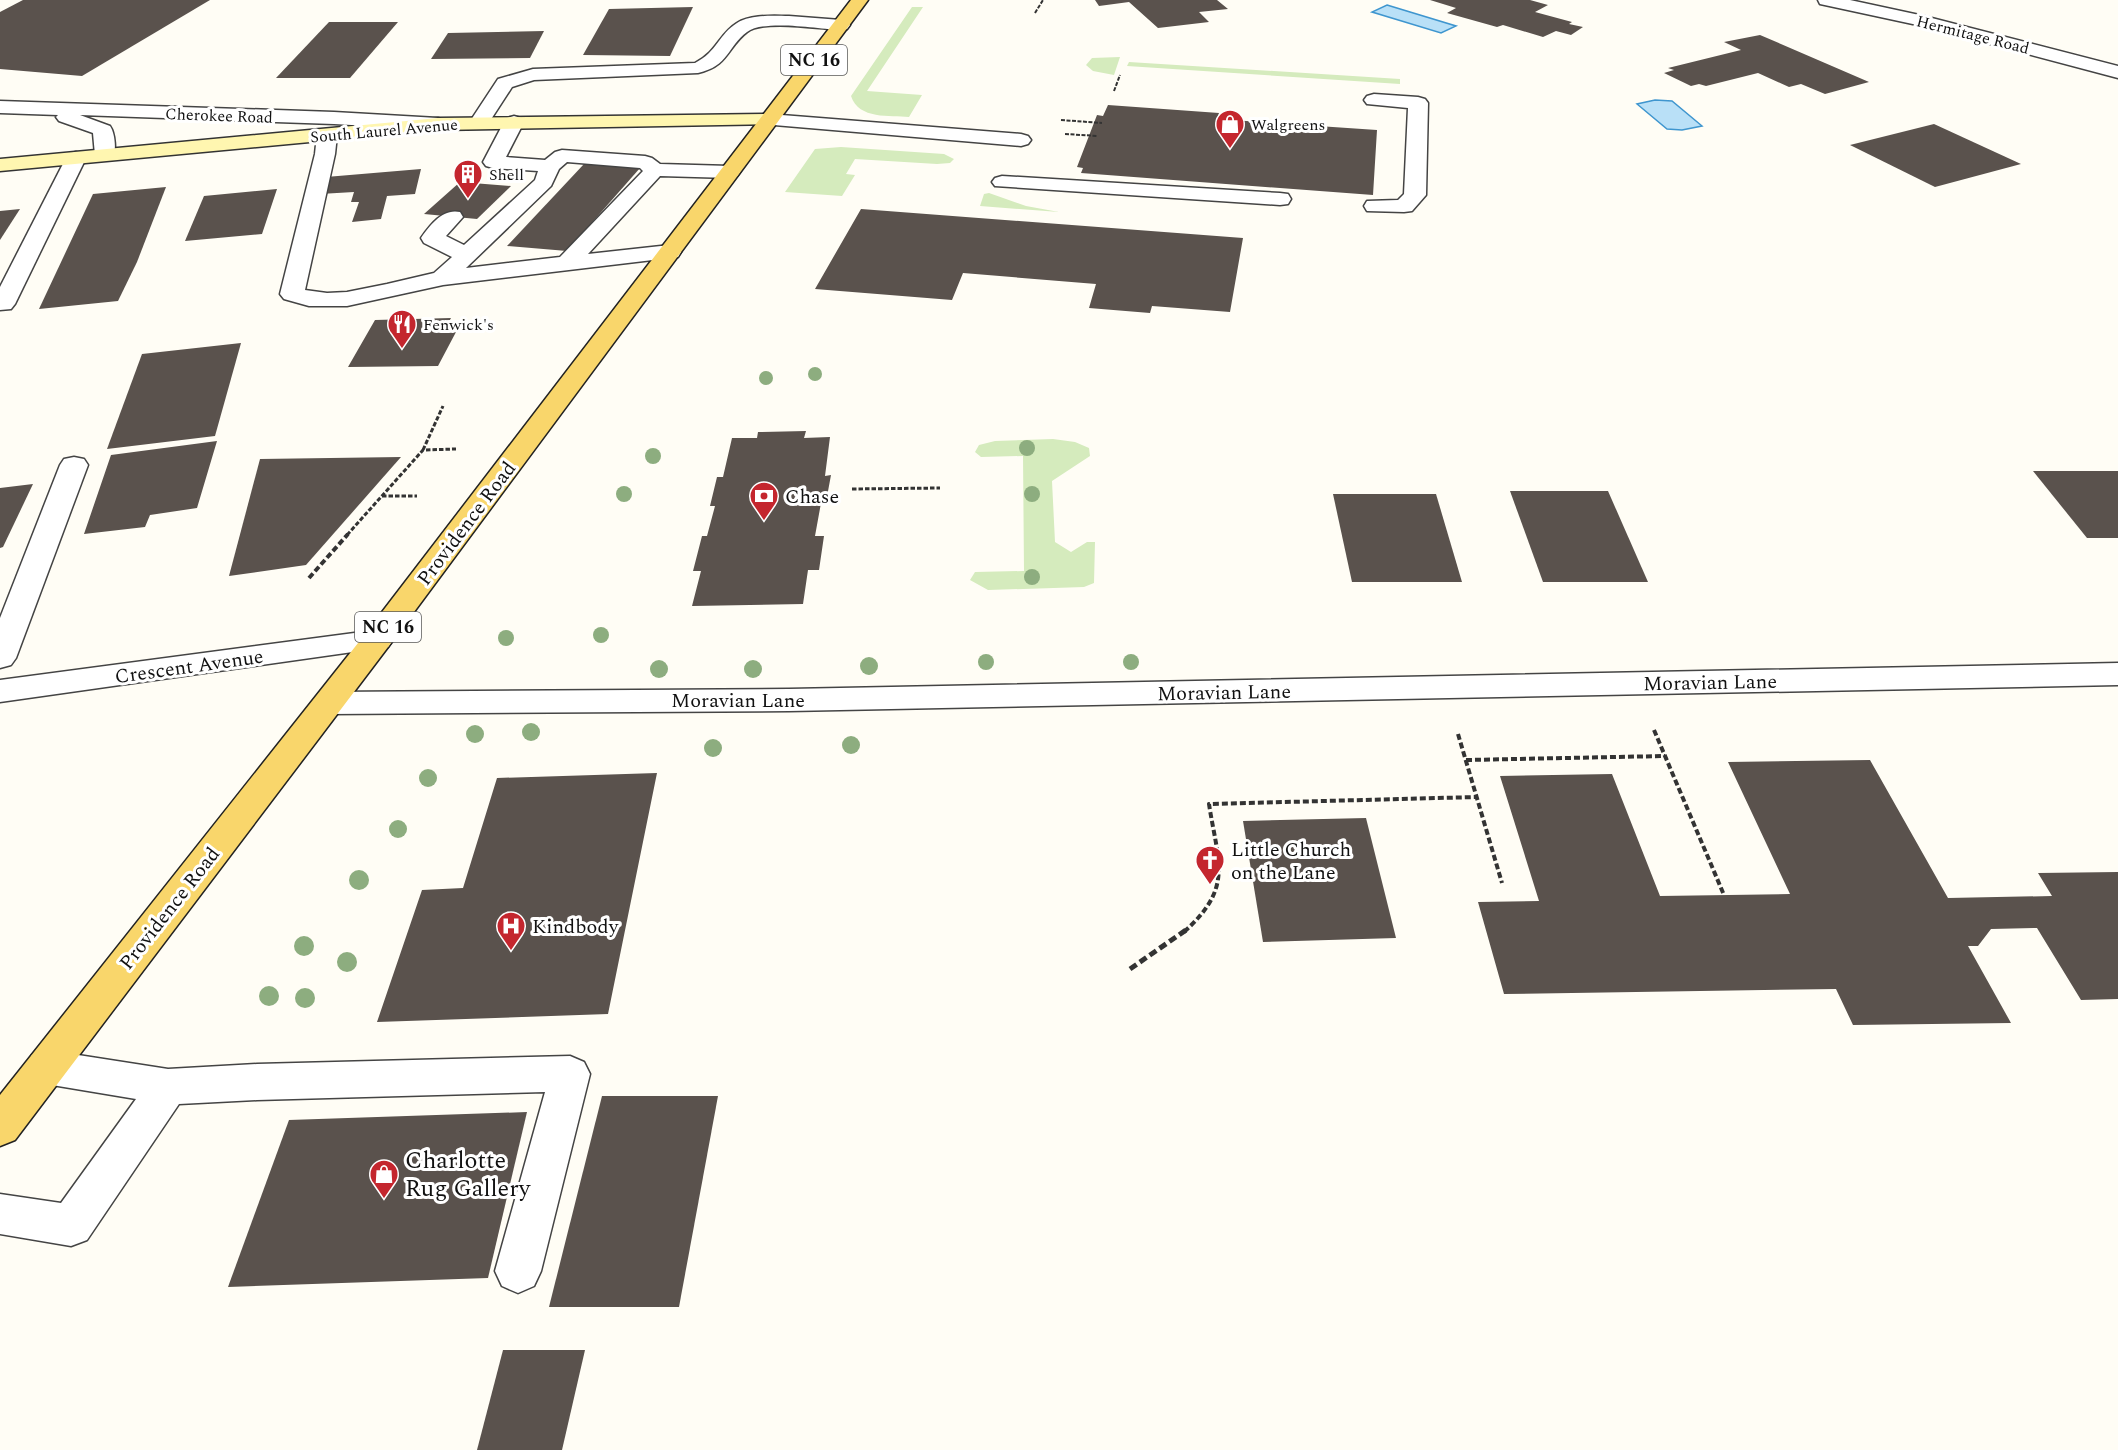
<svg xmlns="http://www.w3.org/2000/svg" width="2118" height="1450" viewBox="0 0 2118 1450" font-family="Spectral,serif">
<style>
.green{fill:#d5ebbd}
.water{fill:#b9e0f7;stroke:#3f96cf;stroke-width:1.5}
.building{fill:#5a524d}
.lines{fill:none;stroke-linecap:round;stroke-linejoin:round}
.lane-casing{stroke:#444;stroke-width:3}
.street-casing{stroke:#444;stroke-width:3}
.secondary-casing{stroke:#333;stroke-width:3}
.primary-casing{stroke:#222;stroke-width:3}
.path-far3{stroke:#333;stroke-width:2;stroke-dasharray:4 1.5;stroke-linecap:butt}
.path-far2{stroke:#333;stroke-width:3;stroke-dasharray:4.5 2;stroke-linecap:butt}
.path-far1{stroke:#333;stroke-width:4;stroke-dasharray:6 3;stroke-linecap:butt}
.path{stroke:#333;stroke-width:5;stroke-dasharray:8 4;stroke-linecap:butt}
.lane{fill:#fff;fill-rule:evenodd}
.street{fill:#fff;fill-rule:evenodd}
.secondary{fill:#fff6b0;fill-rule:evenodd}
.primary{fill:#f9d66b;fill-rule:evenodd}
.tree{fill:#8dad7f}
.labels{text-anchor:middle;stroke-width:6;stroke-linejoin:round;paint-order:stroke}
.far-street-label{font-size:16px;fill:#111;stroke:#fff}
.far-poi-label{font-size:16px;fill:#111;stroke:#fff;text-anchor:start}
.shield{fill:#fff;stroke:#585858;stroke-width:1.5}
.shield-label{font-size:18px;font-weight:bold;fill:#111}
.poi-label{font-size:20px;fill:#111;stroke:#fff;text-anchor:start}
.street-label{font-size:20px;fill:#111;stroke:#fff}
.near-poi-label{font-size:24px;fill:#111;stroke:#fff;text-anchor:start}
</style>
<rect width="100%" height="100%" fill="#fffdf5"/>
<g class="green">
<path d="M912,7H923L867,91L922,95L909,117C890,115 859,120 851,96Z"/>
<polygon points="1120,57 1114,75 1093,71 1086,65 1092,58"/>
<polygon points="1129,62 1400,79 1400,84 1127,66"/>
<polygon points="841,147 944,154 954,159 950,163 937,164 855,159 846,174 855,175 842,196 785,192 815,149"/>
<polygon points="989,193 1026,206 1059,212 980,206 984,194"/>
<polygon points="1053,439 1075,442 1089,448 1090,456 1052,481 1055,542 1071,552 1087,542 1095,542 1094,583 1084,587 988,590 970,580 975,572 1024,571 1023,456 981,457 975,452 979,445 995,441"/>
</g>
<g class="water">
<polygon points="1387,5 1456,26 1441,33 1372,12"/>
<polygon points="1655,100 1672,101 1702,126 1682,130 1667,129 1637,104"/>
</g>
<g class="building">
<polygon points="23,0 210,0 82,76 0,69 0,12"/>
<polygon points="1095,0 1217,0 1228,9 1199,12 1209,22 1158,28 1129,2 1099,6"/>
<polygon points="1430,0 1530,0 1548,5 1535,12 1572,22 1569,24 1583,27 1571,35 1556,31 1543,37 1503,25 1497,27 1447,13 1456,8"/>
<polygon points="693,7 670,56 583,55 609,9"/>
<polygon points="329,22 398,22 350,78 276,78"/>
<polygon points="544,31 530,58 431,59 448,33"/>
<polygon points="1760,35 1869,82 1825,94 1801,84 1789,87 1758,73 1706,86 1699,84 1691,86 1664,73 1674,70 1668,68 1741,50 1724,42"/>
<polygon points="1108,105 1219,113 1217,119 1377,130 1373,195 1081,173 1083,168 1077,167 1097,115 1103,116"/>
<polygon points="1934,124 2021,164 1935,187 1850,145"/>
<polygon points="584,164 640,168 567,251 507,246"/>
<polygon points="421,169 415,194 387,196 381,219 352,222 359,202 351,202 354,192 320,194 326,177"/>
<polygon points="460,182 511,186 477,219 424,214"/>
<polygon points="166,187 137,262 118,301 39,309 93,194"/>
<polygon points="277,189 262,234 185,241 204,196"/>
<polygon points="20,209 0,240 0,211"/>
<polygon points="861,209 1243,238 1230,312 1152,306 1150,313 1089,308 1096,284 963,273 952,300 815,289"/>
<polygon points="451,318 443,333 456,332 438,366 348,367 375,320"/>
<polygon points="241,343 215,436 107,449 142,354"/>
<polygon points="806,431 804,438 830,437 825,476 831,475 826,502 821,503 815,536 824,536 819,570 808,570 803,604 692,606 701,571 693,571 702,536 707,536 715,506 710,506 717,477 723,477 732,438 757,438 758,432"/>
<polygon points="217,441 197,508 150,515 145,527 84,534 111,455"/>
<polygon points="401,457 306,565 229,576 260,459"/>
<polygon points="2033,471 2118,471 2118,538 2087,538"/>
<polygon points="33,484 3,547 0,548 0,488"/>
<polygon points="1510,491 1608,491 1648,582 1543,582"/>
<polygon points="1333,494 1436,494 1462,582 1352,582"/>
<polygon points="1870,760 1948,898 2052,896 2038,873 2118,872 2118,999 2081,1000 2037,928 1991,929 1978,946 1968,946 2011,1023 1853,1025 1836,989 1504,994 1478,902 1539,901 1500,776 1612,774 1660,896 1790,894 1728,762"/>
<polygon points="657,773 608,1014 377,1022 422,890 463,888 497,778"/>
<polygon points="1366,818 1396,938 1263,942 1243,821"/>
<polygon points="602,1096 718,1096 679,1307 549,1307"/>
<polygon points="527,1112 488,1278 228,1287 289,1120"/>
<polygon points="503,1350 585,1350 562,1450 477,1450"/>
</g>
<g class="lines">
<g class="lane-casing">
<g id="lane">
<path d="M789,16L841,20L847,21L850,25L847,29L841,30C820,29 764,19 747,32C727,47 729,66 698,73L534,80L512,87L486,127H472L469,123L498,79L533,69L695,63C717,52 719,34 737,23C751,14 773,16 789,16Z"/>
<polygon points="1374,94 1418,97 1425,99 1428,103 1426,195 1412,211 1404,212 1367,211 1364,206 1367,201 1398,200 1404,194 1408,108 1367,104 1364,100 1367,96"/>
<polygon points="769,114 1021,134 1028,136 1031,140 1028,144 1021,146 762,124 759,120 762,116"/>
<path d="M514,116L521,118L524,122L506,157L545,160L555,152L562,150L645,156L652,158L660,164L730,166L737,168L740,172L737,176L730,178L660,176L588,254L670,245L678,247L681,252L678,257L443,285L347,306H309L284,299L280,294L315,154L317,135L320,131H334L337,135L335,154L305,290L327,293L347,292L387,284L434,273L452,257L424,243L421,238C430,225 443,208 460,212L463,217L446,236L464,245L535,180L538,171L493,168L486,166L483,162L504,122L507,118ZM567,162L640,168L643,171L560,257L466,268L551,186L559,169Z"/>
<polygon points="76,152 83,154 86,158 15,304 11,309 0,310 0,287 66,158 69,154"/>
<polygon points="1002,176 1280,193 1288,194 1291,199 1288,204 1280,205 995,186 992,182 995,178"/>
<polygon points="74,457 84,459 88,465 16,658 11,665 0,668 0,618 60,465 64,459"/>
<polygon points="46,1050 168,1069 257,1064 570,1056 584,1062 590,1074 541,1271 534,1286 518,1293 502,1286 495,1271 545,1092 257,1100 179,1104 87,1240 71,1246 0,1234 0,1194 61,1203 136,1099 46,1084 32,1079 26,1067 32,1055"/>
</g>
</g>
<g class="street-casing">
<g id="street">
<polygon points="1818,0 1850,0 1924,16 2118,66 2118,78 1922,26 1820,4"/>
<path d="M0,101L334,112L438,118L445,120L448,124L445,128L438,130L334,124L80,115L110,126C115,133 117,152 112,159H98L95,155L93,133L59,121L56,117L58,115L0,113Z"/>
<polygon points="377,630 388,633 393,640 388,647 0,702 0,680"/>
<polygon points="2118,663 2118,685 789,711 329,714 318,711 313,703 318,695 329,692 789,689"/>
</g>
</g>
<g class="secondary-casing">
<polygon id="secondary" points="769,114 776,116 779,120 776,124 438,130 0,171 0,159 438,118"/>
</g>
<g class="primary-casing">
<polygon id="primary" points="851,0 868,0 388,647 15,1140 0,1146 0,1095 366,633"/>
</g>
<g class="path-far3">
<polyline points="1035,13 1043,0"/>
<polyline points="1114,91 1120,75"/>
<polyline points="1061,120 1102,123"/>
<polyline points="1065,134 1097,136"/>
</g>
<g class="path-far2">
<polyline points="423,450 443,406"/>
<polyline points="852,489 940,488"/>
<polyline points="382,496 417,496"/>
<polyline points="347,535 423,450 456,449"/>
</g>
<g class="path-far1">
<polyline points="309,578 348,534"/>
<polyline points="1654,730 1724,895"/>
<polyline points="1458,734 1502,883"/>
<polyline points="1466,760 1665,756"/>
<path d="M1184,932C1234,887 1218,863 1209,804L1477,797"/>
</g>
<polyline class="path" points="1130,969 1186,930"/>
<use href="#lane" class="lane"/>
<use href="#street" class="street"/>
<use href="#secondary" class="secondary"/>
<use href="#primary" class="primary"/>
</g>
<g class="tree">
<circle cx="815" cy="374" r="7"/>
<circle cx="766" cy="378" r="7"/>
<circle cx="1027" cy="448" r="8"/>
<circle cx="653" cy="456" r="8"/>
<circle cx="624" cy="494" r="8"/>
<circle cx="1032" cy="494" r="8"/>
<circle cx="1032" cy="577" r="8"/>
<circle cx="601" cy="635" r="8"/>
<circle cx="506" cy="638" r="8"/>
<circle cx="986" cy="662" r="8"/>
<circle cx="1131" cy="662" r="8"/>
<circle cx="869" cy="666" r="9"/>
<circle cx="659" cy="669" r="9"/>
<circle cx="753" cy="669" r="9"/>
<circle cx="531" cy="732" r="9"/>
<circle cx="475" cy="734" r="9"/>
<circle cx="851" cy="745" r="9"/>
<circle cx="713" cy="748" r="9"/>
<circle cx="428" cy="778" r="9"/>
<circle cx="398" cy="829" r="9"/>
<circle cx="359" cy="880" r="10"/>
<circle cx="304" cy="946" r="10"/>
<circle cx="347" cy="962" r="10"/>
<circle cx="269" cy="996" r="10"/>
<circle cx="305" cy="998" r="10"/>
</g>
<defs>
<g id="shop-pin" transform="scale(1.5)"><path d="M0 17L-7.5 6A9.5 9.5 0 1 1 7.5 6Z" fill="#c4262e" stroke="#fff"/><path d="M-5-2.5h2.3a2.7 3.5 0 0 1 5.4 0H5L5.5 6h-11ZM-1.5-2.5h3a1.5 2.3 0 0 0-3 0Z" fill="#fff"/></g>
<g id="building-pin" transform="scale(1.5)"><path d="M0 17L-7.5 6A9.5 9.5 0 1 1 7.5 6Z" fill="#c4262e" stroke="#fff"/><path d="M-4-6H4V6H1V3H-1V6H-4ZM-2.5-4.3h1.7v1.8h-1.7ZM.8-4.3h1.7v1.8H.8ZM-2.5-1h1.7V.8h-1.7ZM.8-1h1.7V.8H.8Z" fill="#fff"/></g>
<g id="restaurant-pin" transform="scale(1.5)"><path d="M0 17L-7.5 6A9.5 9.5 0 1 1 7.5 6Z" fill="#c4262e" stroke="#fff"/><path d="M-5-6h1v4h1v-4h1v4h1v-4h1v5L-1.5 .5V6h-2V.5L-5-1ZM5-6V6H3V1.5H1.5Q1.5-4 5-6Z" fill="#fff"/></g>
<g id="bank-pin" transform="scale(1.5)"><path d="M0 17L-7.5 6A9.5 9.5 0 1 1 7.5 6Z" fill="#c4262e" stroke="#fff"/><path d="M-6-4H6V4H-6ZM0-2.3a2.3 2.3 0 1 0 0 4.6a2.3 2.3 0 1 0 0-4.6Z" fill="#fff"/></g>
<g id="church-pin" transform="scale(1.5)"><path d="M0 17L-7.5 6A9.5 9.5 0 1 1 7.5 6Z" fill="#c4262e" stroke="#fff"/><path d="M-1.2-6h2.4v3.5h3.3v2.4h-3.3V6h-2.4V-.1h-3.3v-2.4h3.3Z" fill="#fff"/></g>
<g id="hospital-pin" transform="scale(1.5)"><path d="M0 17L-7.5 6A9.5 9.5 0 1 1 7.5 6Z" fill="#c4262e" stroke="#fff"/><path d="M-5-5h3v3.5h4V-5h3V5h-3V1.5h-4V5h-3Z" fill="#fff"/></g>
</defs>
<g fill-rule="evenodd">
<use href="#shop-pin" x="1230" y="124"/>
<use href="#building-pin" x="468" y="174"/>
<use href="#restaurant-pin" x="402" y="324"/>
<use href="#bank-pin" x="764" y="496"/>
<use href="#church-pin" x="1210" y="860"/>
<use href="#hospital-pin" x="511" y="926"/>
<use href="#shop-pin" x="384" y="1174"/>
</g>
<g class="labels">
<g class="far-street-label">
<text transform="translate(1973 34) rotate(14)" y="6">Hermitage Road</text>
<text transform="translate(219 115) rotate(2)" y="6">Cherokee Road</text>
<text transform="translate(384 130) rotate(-5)" y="6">South Laurel Avenue</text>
</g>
<g class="far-poi-label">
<text x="1251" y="130">Walgreens</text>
<text x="489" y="180">Shell</text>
<text x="423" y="330">Fenwick's</text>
</g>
<g class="shield">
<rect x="781" y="45" width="66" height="30" rx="4.5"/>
<rect x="355" y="612" width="66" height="30" rx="4.5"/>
</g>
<g class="shield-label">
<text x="814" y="66">NC 16</text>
<text x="388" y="633">NC 16</text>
</g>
<g class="poi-label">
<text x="785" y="503">Chase</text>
<text x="1231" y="856">Little Church<tspan x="1231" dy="23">on the Lane</tspan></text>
<text x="532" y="933">Kindbody</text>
</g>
<g class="street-label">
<text transform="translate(466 523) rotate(-53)" y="7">Providence Road</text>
<text transform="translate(189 666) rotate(-8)" y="7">Crescent Avenue</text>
<text transform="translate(1710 682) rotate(-1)" y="7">Moravian Lane</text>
<text transform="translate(1224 692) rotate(-1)" y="7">Moravian Lane</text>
<text x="738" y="707">Moravian Lane</text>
<text transform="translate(169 908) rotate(-52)" y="7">Providence Road</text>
</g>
<g class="near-poi-label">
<text x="405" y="1168">Charlotte<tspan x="405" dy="28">Rug Gallery</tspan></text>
</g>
</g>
</svg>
